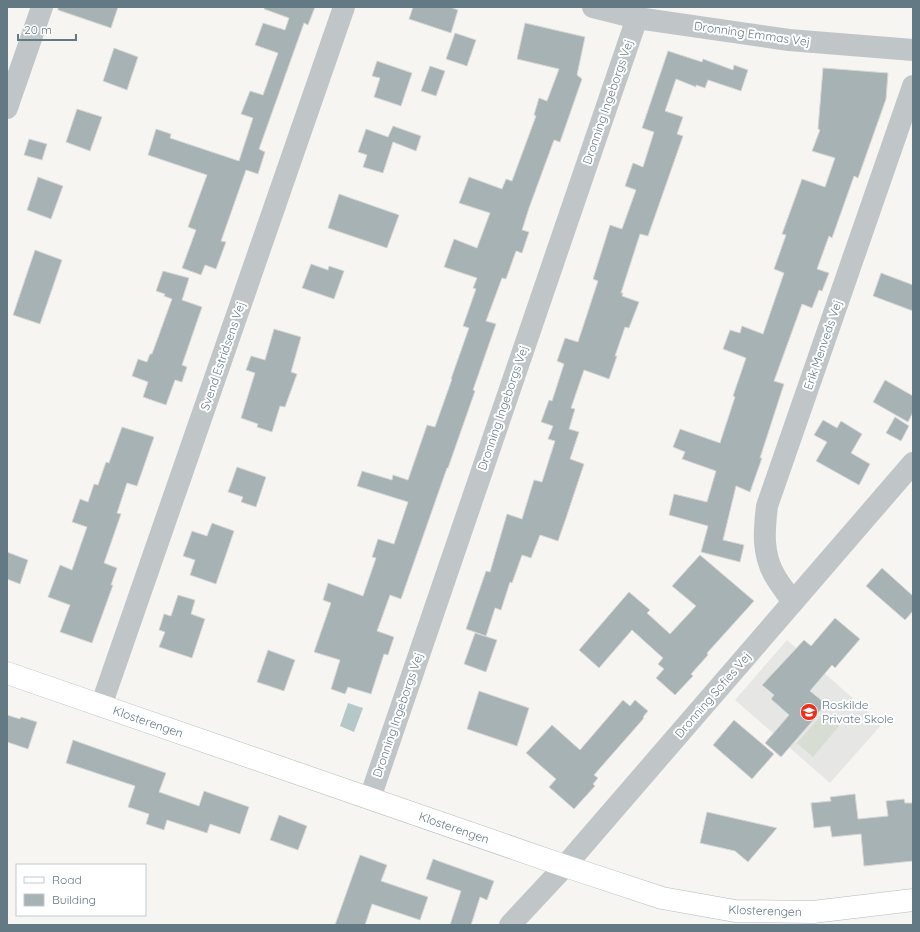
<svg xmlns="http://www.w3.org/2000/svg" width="920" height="932" font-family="Quicksand,sans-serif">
<rect width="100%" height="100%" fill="#f6f5f2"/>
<polygon fill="#e6e7e5" points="787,640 882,724 830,783 735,700"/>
<polygon fill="#d8ddd3" points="823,713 839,726 813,757 797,743"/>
<polygon fill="#b6c7c8" points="348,703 363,708 354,732 340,726"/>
<g fill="#a7b2b5" stroke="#d7d7d5">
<polygon points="58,7 118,7 111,28 58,10"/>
<polygon points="265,7 315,7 308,25 304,23 259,149 265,152 258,174 246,170 221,241 226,242 216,269 205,265 201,275 182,268 196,230 188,227 207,175 148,155 156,129 171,134 170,138 239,161 253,118 241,114 250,91 263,95 278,53 255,45 263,23 285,30 289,18 264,9"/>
<polygon points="413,7 450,7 458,10 451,33 409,19"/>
<polygon points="525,23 585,37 577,75 582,79 560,142 554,140 529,208 522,230 529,232 522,253 516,251 506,279 502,278 486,321 496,324 473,390 475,391 448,468 447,468 401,599 390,595 377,631 394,637 388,655 384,654 371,694 348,687 345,694 331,689 340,660 314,652 331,603 323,600 328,583 363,596 376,558 372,557 378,539 394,544 408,502 357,486 362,471 392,480 393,475 408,480 427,425 435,427 452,379 451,379 469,328 463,326 476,289 473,288 477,278 444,267 454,239 477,248 490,213 459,203 469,177 502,189 506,179 512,181 536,116 534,115 539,98 547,101 559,69 517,59"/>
<polygon points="455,33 476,40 467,66 446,59"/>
<polygon points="114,48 138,57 127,90 103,81"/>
<polygon points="668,51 702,62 703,59 733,70 734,65 748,70 741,91 708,80 705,88 696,85 696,87 676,79 665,111 683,117 677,134 683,136 648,236 640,234 621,293 623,293 622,296 639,302 629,328 625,327 615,356 617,356 609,379 584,370 571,408 575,409 569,429 579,432 570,459 584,464 566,518 558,541 540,535 531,558 522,555 512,583 510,582 501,610 495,608 486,636 466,629 486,571 490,572 507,514 522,519 534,480 542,482 555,441 548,439 553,426 541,422 549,400 552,401 564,364 557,361 565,338 578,342 598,281 593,279 610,225 622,229 636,190 625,186 633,163 643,167 654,132 642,128"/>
<polygon points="377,61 412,73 401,106 374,97 380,78 372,76"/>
<polygon points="430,66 445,71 436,96 421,91"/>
<polygon points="823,68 888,73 886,99 858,178 854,176 832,238 829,236 817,269 829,273 822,291 819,290 812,308 802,304 774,381 784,384 760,458 762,458 750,492 736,486 723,540 744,545 740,562 701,552 708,526 669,515 674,494 707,502 716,471 682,459 685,452 673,447 680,429 720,443 735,397 733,396 746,358 723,349 730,330 740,333 742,326 763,334 784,273 774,269 786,235 782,234 802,179 825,187 835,158 812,151 820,130 818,129"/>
<polygon points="77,109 102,117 90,151 66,142"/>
<polygon points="393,126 421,136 416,151 393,142 383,173 363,167 367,155 358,152 366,129 388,137"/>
<polygon points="29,139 47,144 42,160 24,155"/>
<polygon points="38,177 63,186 51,219 27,210"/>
<polygon points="339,194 399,215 387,248 328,228"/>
<polygon points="35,250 62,260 40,324 13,315"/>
<polygon points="311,264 328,270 329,266 344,271 334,299 302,288"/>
<polygon points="163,271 189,278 182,300 202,307 182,365 187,367 182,382 175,380 166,405 143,397 148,382 132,376 138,359 147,362 150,354 152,354 172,299 164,296 165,294 156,291"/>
<polygon points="881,273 913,285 913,311 873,296"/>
<polygon points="274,329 301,337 291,372 297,374 285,407 280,406 272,432 257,427 258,424 241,418 255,373 246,370 251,356 265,360"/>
<polygon points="885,380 913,396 913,412 908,422 873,402"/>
<polygon points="895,417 909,426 901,441 886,433"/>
<polygon points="823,420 837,428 841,421 862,434 851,453 870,464 859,485 816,461 827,442 814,435"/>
<polygon points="122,427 154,437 137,486 127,483 117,513 121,514 104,563 117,568 111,585 113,585 92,643 60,632 70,605 48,597 60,565 72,570 87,527 72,522 80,499 88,502 94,484 98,485 106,462 109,463"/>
<polygon points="237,467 266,477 256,507 241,502 243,497 228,492"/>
<polygon points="212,523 234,531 216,584 190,575 195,560 183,556 192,531 207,536"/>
<polygon points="7,552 28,560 20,584 7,579"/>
<polygon points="700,555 754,601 707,653 708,655 691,674 693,676 675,695 656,678 664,669 658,664 663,658 632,630 599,668 579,650 629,592 650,610 647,613 670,634 696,606 672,586"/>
<polygon points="882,568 913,596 913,611 905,620 866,586"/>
<polygon points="178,595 195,600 191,614 205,619 192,658 159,647 165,632 159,630 164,614 171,616"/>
<polygon points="835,618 860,639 835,668 832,665 810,691 826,704 815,716 816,717 781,757 765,743 789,715 771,699 774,695 762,685 804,640 811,646"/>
<polygon points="475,633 497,640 486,672 464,664"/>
<polygon points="268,650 295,660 284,691 257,682"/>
<polygon points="479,691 529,708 517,746 467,729"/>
<polygon points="623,700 630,706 635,700 648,711 643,717 644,718 594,775 598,778 593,784 595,786 574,809 549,787 556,779 526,753 552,725 580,750"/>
<polygon points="7,715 20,719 21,717 37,722 28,749 7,742"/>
<polygon points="734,720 774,754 752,779 713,745"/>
<polygon points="73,740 166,773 159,792 199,806 204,791 249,807 240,834 210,824 207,833 167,820 164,830 146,824 149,814 128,807 135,786 66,763"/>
<polygon points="855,794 858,819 888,816 886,801 904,799 905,803 913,803 913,861 864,866 861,834 832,837 830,826 814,828 811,803 831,801 830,797"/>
<polygon points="707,812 777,828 748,862 735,851 700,843"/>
<polygon points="279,815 307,826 298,850 270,840"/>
<polygon points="360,855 387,865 381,881 428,897 420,920 372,904 365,925 335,925"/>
<polygon points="433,859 494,881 487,900 480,897 471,925 450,925 461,891 426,879"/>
</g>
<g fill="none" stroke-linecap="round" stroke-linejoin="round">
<defs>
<polyline id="secondary" points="7,673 565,866 662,898 735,911 813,912 913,900"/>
</defs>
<use href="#secondary" stroke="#b3babd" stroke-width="23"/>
<g stroke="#c0c6c8" stroke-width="22">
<polyline points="593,7 637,18 789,40 913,50"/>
<polyline points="7,108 42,7"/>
<path d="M793 602C787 593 780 585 775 576 762 554 764 531 767 506L913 86"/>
<polyline points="101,706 344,7"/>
<polyline points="370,798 637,18"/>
<polyline points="510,925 565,866 913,463"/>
</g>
<use href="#secondary" stroke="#fff" stroke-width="22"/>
</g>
<defs>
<symbol id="school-disc" viewBox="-11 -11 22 22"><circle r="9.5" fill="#eb311d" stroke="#fff"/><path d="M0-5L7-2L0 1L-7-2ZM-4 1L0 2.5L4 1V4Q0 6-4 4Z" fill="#fff"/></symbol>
</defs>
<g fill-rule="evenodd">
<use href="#school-disc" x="799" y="702" width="20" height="20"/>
</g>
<g text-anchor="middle" stroke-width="4" stroke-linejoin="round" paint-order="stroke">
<g font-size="12" fill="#637a84" stroke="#fff">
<text transform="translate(752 34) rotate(8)" y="4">Dronning Emmas Vej</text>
<text transform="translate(608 102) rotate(-71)" y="4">Dronning Ingeborgs Vej</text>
<text transform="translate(823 345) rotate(-71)" y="4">Erik Menveds Vej</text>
<text transform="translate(223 356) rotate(-71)" y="4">Svend Estridsens Vej</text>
<text transform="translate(503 408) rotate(-71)" y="4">Dronning Ingeborgs Vej</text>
<text transform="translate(713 695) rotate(-49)" y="4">Dronning Sofies Vej</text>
<text transform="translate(398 715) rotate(-71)" y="4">Dronning Ingeborgs Vej</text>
<text transform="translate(148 722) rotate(19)" y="4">Klosterengen</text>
<text transform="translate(454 828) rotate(19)" y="4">Klosterengen</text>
<text transform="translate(765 911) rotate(2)" y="4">Klosterengen</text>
</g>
<g font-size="12" fill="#637a84" stroke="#fff" text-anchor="start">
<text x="822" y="709">Roskilde<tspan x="822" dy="14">Private Skole</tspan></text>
</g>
</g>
<rect width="920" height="932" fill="none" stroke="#637a84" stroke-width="16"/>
<rect x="16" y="864" width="130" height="52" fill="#ffffff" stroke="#c1cace"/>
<rect x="24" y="877" width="20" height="6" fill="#ffffff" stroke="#c1cace"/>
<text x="52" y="884" font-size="12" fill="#637a84">Road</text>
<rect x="24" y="894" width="20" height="12" fill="#a7b2b5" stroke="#c1cace"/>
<text x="52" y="904" font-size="12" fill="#637a84">Building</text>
<path d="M18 34v6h58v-6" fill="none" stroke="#637a84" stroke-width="2"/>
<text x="24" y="34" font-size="12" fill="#637a84" stroke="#ffffff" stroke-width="3" paint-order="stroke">20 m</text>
</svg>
